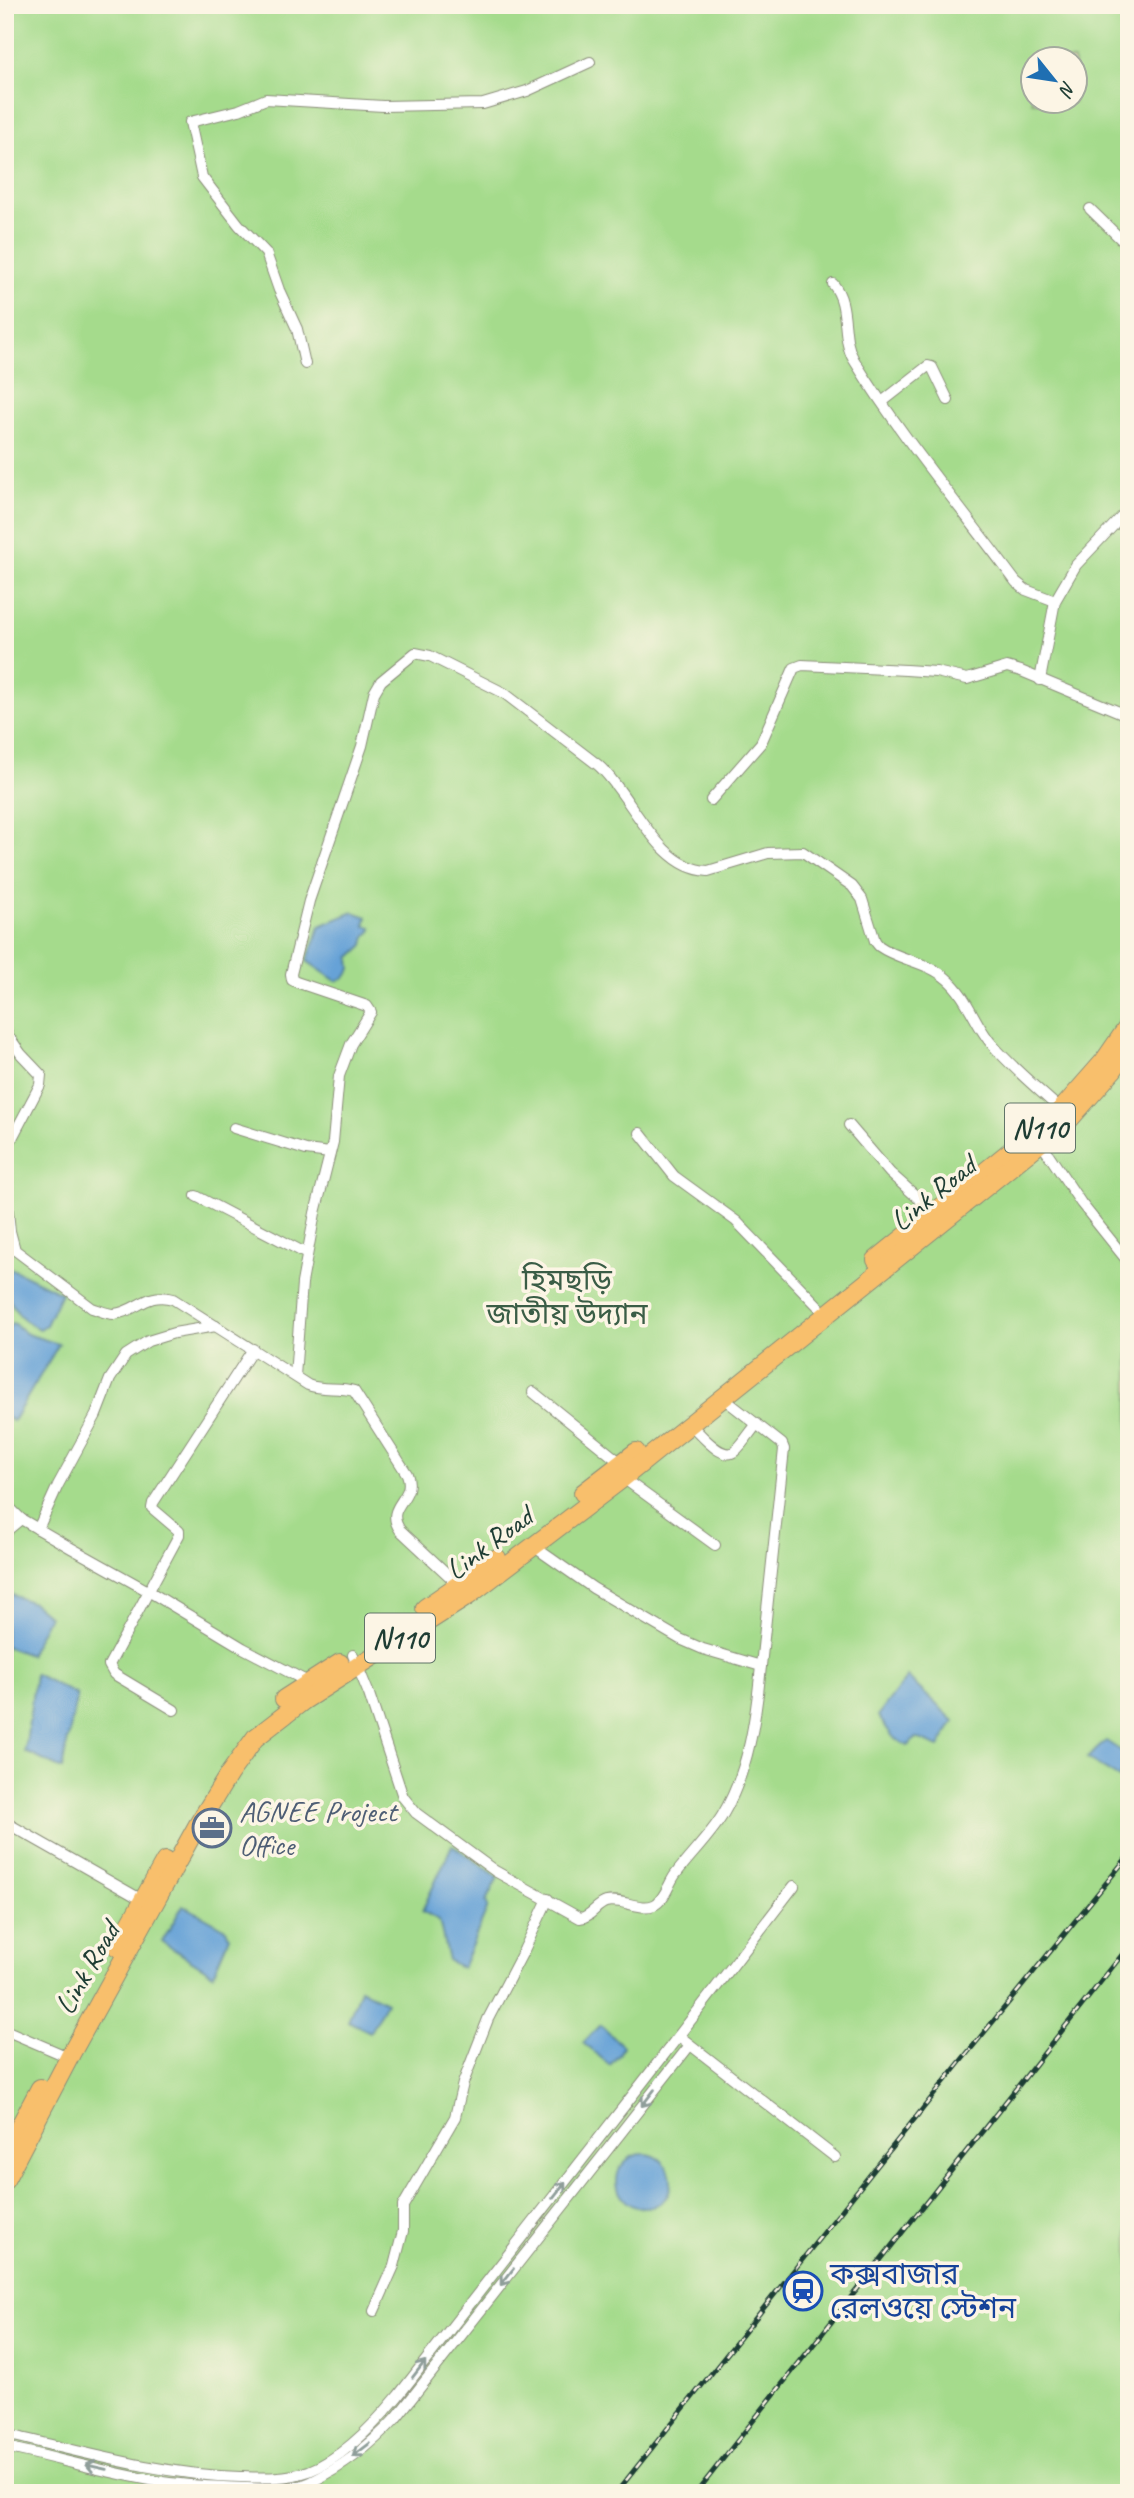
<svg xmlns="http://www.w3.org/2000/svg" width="1134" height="2498" font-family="Caveat,'Noto Sans Bengali',sans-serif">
<rect width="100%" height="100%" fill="#fcf5e5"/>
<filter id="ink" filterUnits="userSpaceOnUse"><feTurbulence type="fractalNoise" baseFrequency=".0143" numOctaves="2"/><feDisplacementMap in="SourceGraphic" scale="14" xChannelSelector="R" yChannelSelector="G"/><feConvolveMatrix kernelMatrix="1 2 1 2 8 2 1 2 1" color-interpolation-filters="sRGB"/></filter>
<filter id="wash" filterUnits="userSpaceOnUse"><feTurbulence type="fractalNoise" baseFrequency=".00686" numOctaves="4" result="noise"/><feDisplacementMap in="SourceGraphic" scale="28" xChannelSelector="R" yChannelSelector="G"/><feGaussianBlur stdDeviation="1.57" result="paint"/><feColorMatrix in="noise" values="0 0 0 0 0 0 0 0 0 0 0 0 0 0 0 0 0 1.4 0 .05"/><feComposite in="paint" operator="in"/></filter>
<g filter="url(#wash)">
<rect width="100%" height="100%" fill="#f4ddbe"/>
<path fill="#a5db8c" stroke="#628c60" stroke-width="2" fill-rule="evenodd" d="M5 5H1129V2493H5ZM1032 60H1074V102H1032Z"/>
<g fill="#66a2d7" stroke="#427086" stroke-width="2">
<polygon points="353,912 367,917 365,926 371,927 372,930 366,936 364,945 350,958 351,969 345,978 336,981 307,961 320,926"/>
<path d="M12 1269 61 1293 46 1325 40 1329C18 1321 5 1299 5 1276Z"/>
<polygon points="13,1323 27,1334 59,1344 13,1421 5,1416 5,1330"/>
<polygon points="10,1594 33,1603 49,1616 29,1655 5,1646 5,1605"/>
<polygon points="35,1674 77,1695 62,1769 25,1752"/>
<polygon points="907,1677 954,1721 939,1747 917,1738 907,1746 894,1738 878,1716"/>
<polygon points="1106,1741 1129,1756 1119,1778 1087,1758"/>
<polygon points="452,1845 498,1877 486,1901 488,1907 462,1968 448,1960 439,1920 422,1911"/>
<polygon points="183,1905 226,1929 229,1937 213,1974 162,1942"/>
<polygon points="360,1989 386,2002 370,2032 348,2021"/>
<polygon points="600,2025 623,2046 619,2055 610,2065 583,2043"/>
<circle cx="644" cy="2181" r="27"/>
</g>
</g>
<g filter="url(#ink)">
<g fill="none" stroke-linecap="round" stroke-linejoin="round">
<defs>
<g id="street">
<polyline points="1090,209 1129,247"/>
<path d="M833 284C851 306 840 337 854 360 902 438 962 509 1016 582L1026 590 1055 601"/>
<polyline points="305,364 297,329 279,290 266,253 239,225 202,177 190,122 239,110 266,99 383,106 483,104 527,91 590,62"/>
<polyline points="882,402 928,366 932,367 948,400"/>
<polyline points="1040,680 1055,601 1076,565 1129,509"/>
<polyline points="711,800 761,743 794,668 802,665 906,670 936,672 967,679 1007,667 1021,671 1129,716"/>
<polyline points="5,1031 21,1054 41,1075 40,1085 10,1142 5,1163"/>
<polyline points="849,1125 890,1173 936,1214"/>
<polyline points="234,1128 306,1150 330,1153"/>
<polyline points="640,1133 674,1176 736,1221 819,1307"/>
<polyline points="1041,1143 1081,1203 1129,1263"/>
<path d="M5 1180 10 1231 15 1250 92 1308C99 1310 106 1314 114 1314 137 1312 146 1291 173 1299L308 1385C322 1391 339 1386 354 1391L407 1474C417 1500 383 1505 400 1530L460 1586"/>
<polyline points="196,1196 307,1254"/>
<path d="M295 1376 302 1283 315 1213 333 1142 339 1076 351 1044 371 1012 367 1006 296 982 292 980 291 974 309 901 362 746 374 693 381 681 415 653 430 656 504 693 598 765C632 795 657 869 708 871L768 853 803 852 852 886 862 899 875 941 879 946C900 961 927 961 947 979 967 996 974 1022 990 1042 1011 1067 1037 1088 1061 1110"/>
<polyline points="533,1392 622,1464"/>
<path d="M690 1424C700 1433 722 1462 735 1451 743 1444 750 1432 757 1424"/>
<polyline points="623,1478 715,1545"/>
<polyline points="5,1503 21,1519 71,1548 150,1592 243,1648 308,1682"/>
<polyline points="38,1529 58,1485 96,1415 110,1379 126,1355 148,1341 174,1333 216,1326"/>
<polyline points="5,1535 9,1529 21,1519"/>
<polyline points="533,1546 593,1588 680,1639 703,1649 761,1666 784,1449 782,1444 723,1398"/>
<path d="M353 1655 369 1694 403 1797 416 1813 495 1871 580 1918C591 1917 596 1905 606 1902 622 1898 639 1911 654 1905 664 1901 669 1883 675 1875 690 1855 709 1837 722 1816 749 1771 756 1717 761 1666"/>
<polyline points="174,1710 114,1674 109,1665 179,1535 179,1531 152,1508 153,1503 253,1349"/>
<polyline points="5,1822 144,1901"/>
<polyline points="5,2030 59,2053"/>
<polyline points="679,2036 835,2157"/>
<polyline points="374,2311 394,2266 403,2231 403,2206 455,2117 463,2083 488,2019 524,1950 548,1899"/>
<path d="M5 2434C83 2452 161 2475 240 2477 264 2478 286 2479 309 2471 343 2458 375 2424 398 2396L660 2060 794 1886"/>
<path d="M5 2447C56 2458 111 2474 162 2482 190 2486 219 2487 247 2488 268 2489 291 2491 311 2482 343 2467 372 2444 396 2418L690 2045"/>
</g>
<g id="highway">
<polyline points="876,1260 1061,1110 1104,1061 1129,1025"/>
<polyline points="583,1493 636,1452"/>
<polyline points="425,1608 497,1558"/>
<polyline points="284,1699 340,1663"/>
<polyline points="117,1947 165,1861"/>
<polyline points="5,2154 40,2088"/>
<polyline points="5,2180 71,2054 197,1826 229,1774 255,1738 303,1701 468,1596 623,1478 1069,1120 1113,1070 1129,1047"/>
</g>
</defs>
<use href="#street" stroke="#8a8d79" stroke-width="12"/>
<use href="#highway" stroke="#8a8d79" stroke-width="20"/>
<use href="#street" stroke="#fff" stroke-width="10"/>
<use href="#highway" stroke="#f8bf6c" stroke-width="18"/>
<defs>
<g id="rail">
<polyline points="616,2493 960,2062 1129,1855"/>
<polyline points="696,2493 1129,1946"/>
</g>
</defs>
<use href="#rail" stroke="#1f3d34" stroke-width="5"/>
<use href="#rail" stroke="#fcf5e5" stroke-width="2.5" stroke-dasharray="8" stroke-linecap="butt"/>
</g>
<defs><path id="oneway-shaft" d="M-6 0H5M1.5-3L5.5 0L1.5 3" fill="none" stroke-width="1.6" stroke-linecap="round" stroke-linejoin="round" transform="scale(1.75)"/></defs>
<g stroke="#8f9e9a">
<use href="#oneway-shaft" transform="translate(648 2098) rotate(128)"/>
<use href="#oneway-shaft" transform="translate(559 2190) rotate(-52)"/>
<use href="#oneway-shaft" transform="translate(507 2277) rotate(128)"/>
<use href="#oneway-shaft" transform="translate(419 2369) rotate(-52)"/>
<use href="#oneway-shaft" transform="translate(361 2450) rotate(143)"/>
<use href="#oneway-shaft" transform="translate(96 2467) rotate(-167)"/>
</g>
</g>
<defs>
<symbol id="office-ring" viewBox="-11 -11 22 22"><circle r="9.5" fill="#fcf5e5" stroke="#5c6f8a" stroke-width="1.5"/><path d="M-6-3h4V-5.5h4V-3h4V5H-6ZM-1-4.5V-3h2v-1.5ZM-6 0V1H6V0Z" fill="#5c6f8a"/></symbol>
<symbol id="station-ring" viewBox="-11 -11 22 22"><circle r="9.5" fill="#fcf5e5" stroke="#1a4fb4" stroke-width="1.5"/><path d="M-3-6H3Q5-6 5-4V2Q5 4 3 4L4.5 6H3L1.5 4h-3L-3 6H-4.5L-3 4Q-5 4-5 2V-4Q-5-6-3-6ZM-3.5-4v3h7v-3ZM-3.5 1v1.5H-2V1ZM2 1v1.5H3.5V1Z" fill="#1a4fb4"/></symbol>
</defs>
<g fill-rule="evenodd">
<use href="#office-ring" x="190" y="1806" width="44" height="44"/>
<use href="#station-ring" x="781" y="2269" width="44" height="44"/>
</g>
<g text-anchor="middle" stroke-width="7" stroke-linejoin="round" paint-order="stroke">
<g fill="#fcf5e5" stroke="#617469" stroke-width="2">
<rect x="1005" y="1103.5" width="70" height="49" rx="5"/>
<rect x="365" y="1613.5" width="70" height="49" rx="5"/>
</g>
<g font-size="28" font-weight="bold" fill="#1f3d34">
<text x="1040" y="1138">N110</text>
<text x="400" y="1648">N110</text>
</g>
<g font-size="30" fill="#1f3d34" stroke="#fcf5e5">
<text transform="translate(933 1193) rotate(-39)" y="10">Link Road</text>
<text transform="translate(489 1543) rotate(-37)" y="10">Link Road</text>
<text transform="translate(87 1968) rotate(-60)" y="10">Link Road</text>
</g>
<g font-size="30" fill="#3a5d46" stroke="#fcf5e5">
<text x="567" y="1290">হিমছড়ি<tspan x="567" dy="34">জাতীয় উদ্যান</tspan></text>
</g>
<g font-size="30" fill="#4e5e75" stroke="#fcf5e5" text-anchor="start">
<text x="239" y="1821">AGNEE Project<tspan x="239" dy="34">Office</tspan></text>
</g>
<g font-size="30" fill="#164399" stroke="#fcf5e5" text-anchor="start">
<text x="830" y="2284">কক্সবাজার<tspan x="830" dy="34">রেলওয়ে স্টেশন</tspan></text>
</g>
</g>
<rect width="1134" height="2498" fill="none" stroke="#fcf5e5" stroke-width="28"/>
<g transform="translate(1054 80) rotate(120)"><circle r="33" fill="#fcf5e5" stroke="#a4ab9e" stroke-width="2"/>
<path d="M0-5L12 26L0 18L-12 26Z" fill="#1f6fb2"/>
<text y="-10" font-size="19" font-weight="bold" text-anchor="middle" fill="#1f3d34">N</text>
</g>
</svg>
